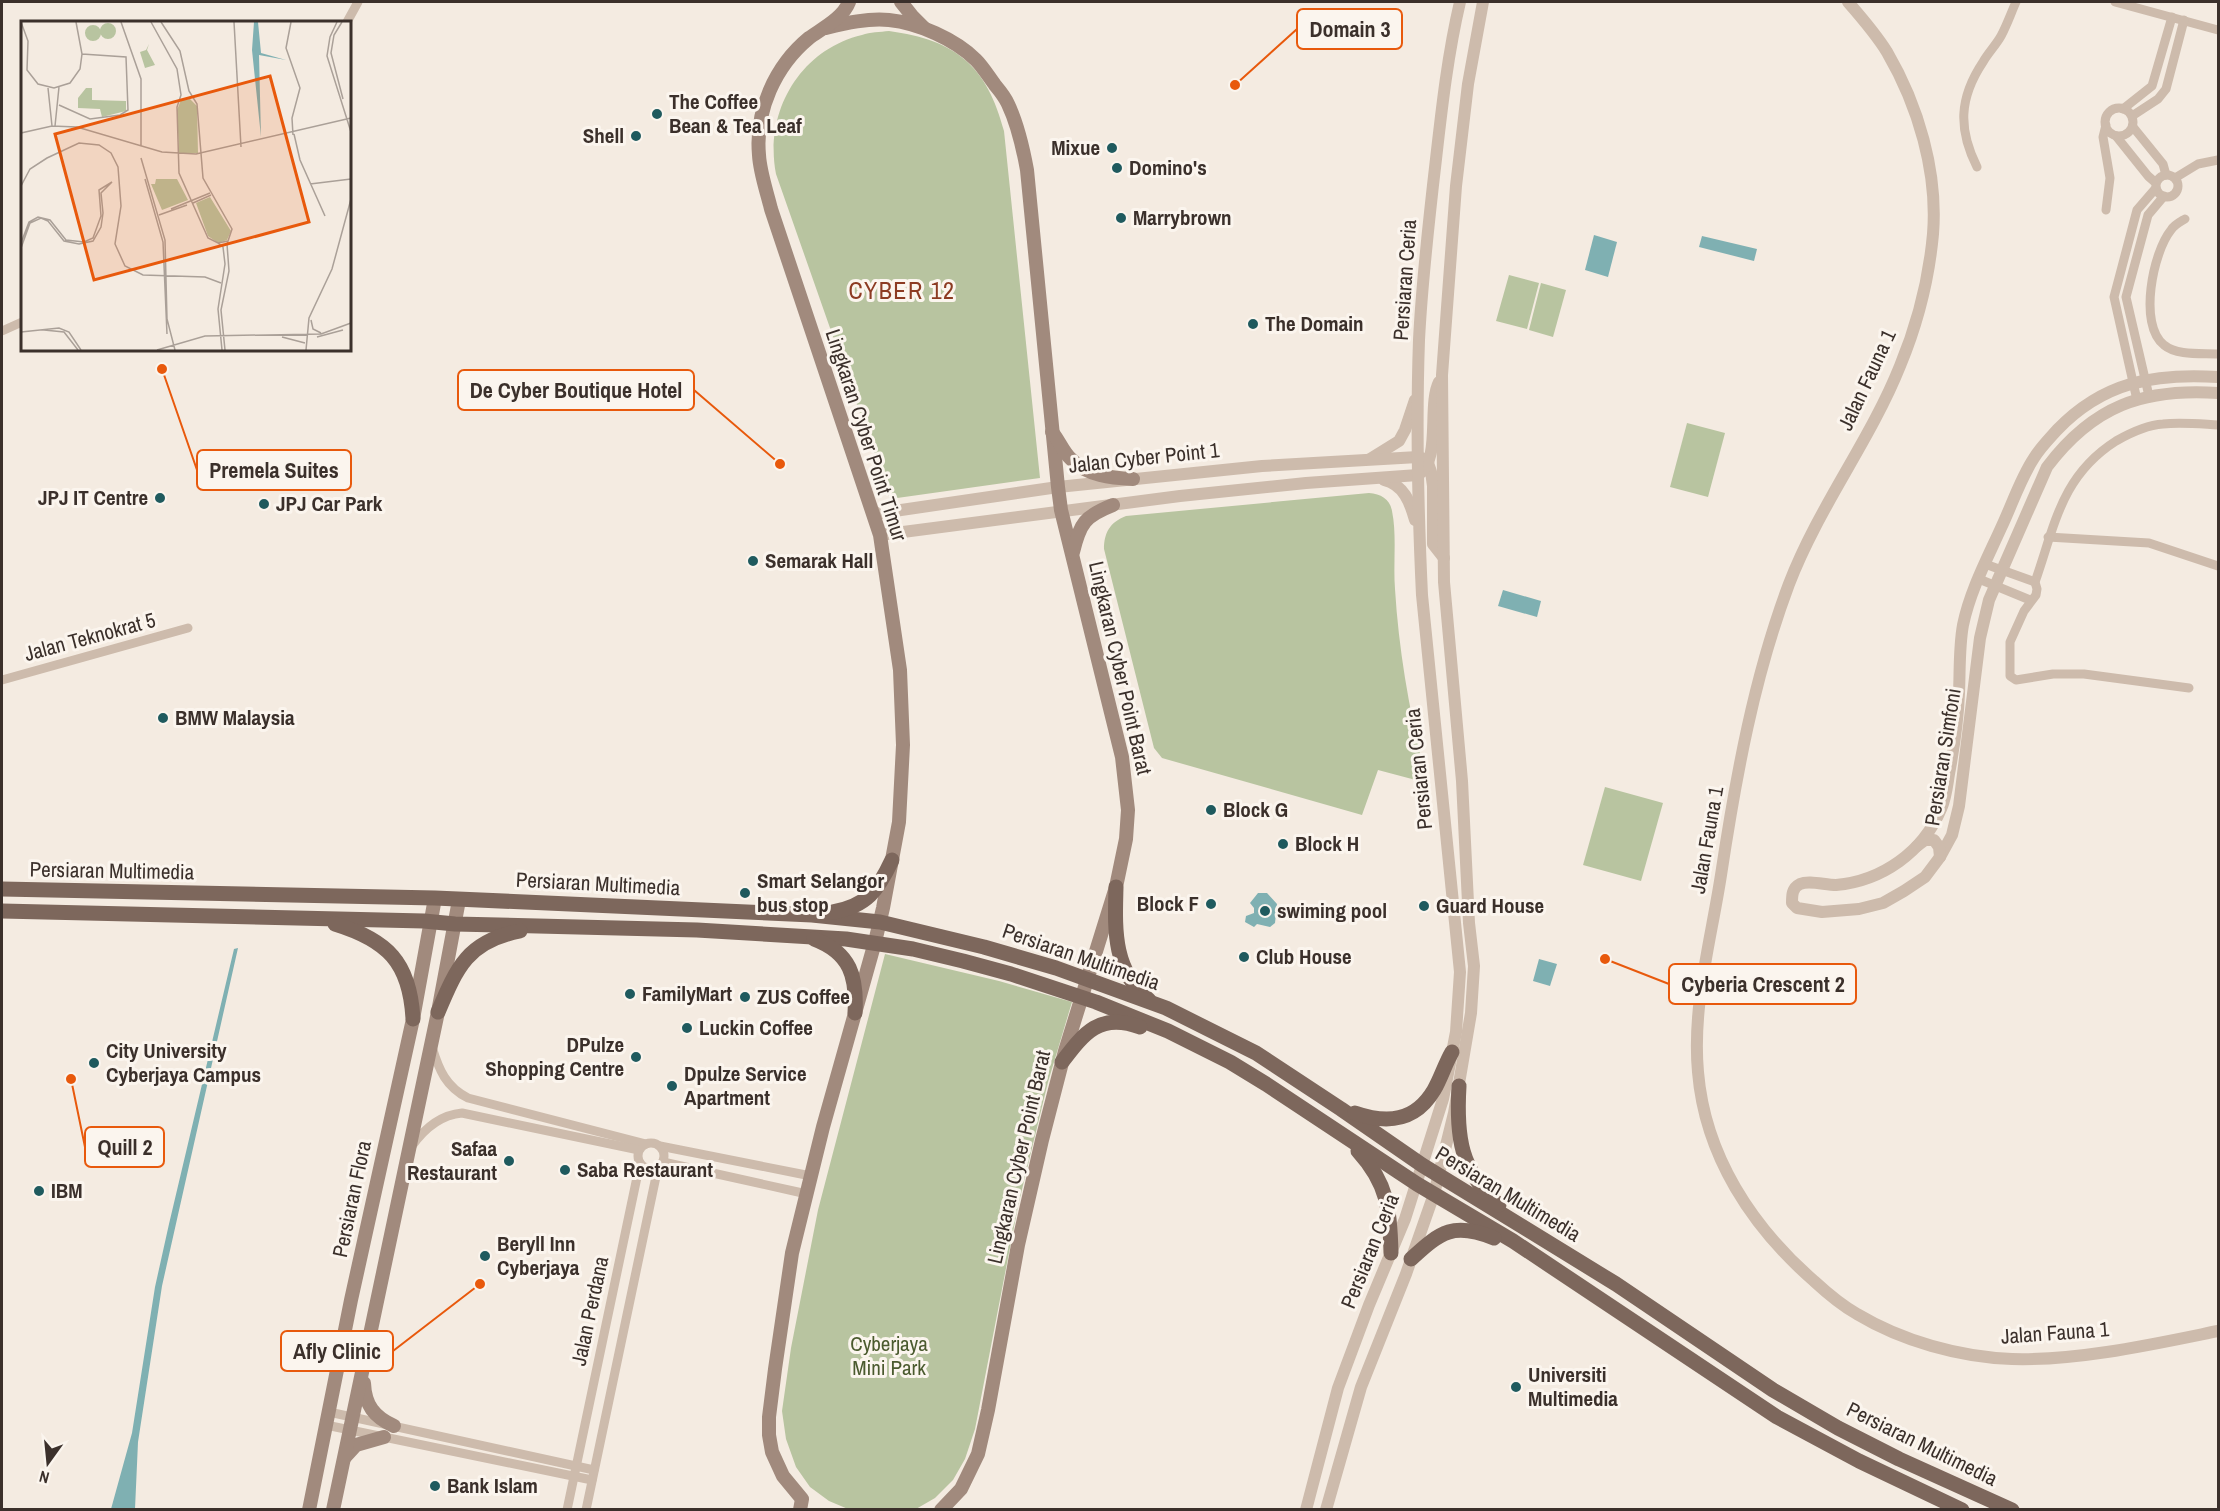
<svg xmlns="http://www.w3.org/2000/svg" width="2220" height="1511" font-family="'Archivo Narrow',sans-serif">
<rect width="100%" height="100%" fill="#f4ebe1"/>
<g fill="#b8c4a0">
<path d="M889 31C956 40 987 66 1004 131L1040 478 890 499 776 174C764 113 799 50 862 35 870 32 880 32 889 31Z"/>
<polygon points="1509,275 1539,283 1527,329 1496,321"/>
<polygon points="1541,283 1566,290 1553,337 1529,330"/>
<polygon points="1687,423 1725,433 1708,497 1670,487"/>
<path d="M1369 493C1381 494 1390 499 1392 511 1397 535 1393 564 1395 589 1399 655 1411 719 1427 783L1378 770 1362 815 1162 758 1154 748 1104 549C1104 533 1110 522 1126 516Z"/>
<polygon points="1605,787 1663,803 1641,881 1583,865"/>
<polygon points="885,954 999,981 1072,1002 1048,1082 1018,1206 975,1429 965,1459 953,1480 935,1498 916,1509 848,1509 829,1501 810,1487 796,1467 786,1439 782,1411 791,1348 818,1210"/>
</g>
<g fill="#7fb0b2">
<polygon points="1594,235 1617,242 1608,277 1585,270"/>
<polygon points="1702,236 1757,249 1754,261 1699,247"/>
<polygon points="1503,590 1541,601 1537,617 1498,606"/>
<polygon points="1258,893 1267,893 1277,904 1275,923 1270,927 1257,924 1254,927 1245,922 1246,916 1254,913 1254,908 1250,903"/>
<polygon points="238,948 162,1286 138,1442 135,1509 111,1509 132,1433 155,1287 169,1224 234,949"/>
<polygon points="1539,959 1557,964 1550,986 1533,981"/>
</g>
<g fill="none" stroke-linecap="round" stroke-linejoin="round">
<g stroke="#cdbbac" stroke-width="9">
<polyline points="2115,2 2218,30"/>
<polyline points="347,22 358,2"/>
<circle cx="2119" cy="122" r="14"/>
<polyline points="2123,109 2152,86 2172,17"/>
<polyline points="2132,116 2158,99 2166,89 2184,20"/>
<polyline points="2106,125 2103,137 2110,178 2106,210"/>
<polyline points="2133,127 2163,164 2166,175"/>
<polyline points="2116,136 2148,176 2156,183"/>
<path d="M1977 167C1958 129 1959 98 1983 62 1988 53 1996 45 2001 36 2007 25 2011 13 2016 2"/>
<circle cx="2167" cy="186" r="11"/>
<polyline points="2175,178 2198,164 2218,160"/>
<path d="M2185 219C2180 222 2174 225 2171 230 2153 252 2138 325 2164 345 2177 356 2202 353 2218 354"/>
<polyline points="2,331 22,322"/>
<polyline points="2149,396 2126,297 2148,215 2164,196"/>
<polyline points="2137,400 2114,297 2137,210 2156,188"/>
<polyline points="2048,537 2149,543 2218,566"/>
<polyline points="1985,564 2035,582"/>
<polyline points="1979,579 2030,600"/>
<polyline points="2,680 188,628"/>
<path d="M2189 688 2084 674H2053L2016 680 2010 676V642L2024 611 2036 595 2037 589 2035 582C2055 525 2061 476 2116 441 2130 433 2146 425 2163 424 2181 422 2200 424 2218 425"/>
<path d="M432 1047C439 1070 446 1087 468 1098L646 1144"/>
<circle cx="651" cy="1156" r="13"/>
<path d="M412 1146C424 1129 440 1115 462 1113L639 1150"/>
<polyline points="660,1146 811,1176"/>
<polyline points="663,1162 807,1194"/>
<polyline points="329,1412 594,1470"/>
<polyline points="326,1425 592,1480"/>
<polyline points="567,1510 640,1163"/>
<polyline points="586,1510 658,1167"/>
</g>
<g stroke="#cdbbac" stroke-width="12">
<path d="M1848 2C1862 18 1876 34 1887 52 1918 105 1938 172 1933 234 1929 278 1917 325 1900 366 1870 441 1819 506 1789 584 1754 677 1736 776 1721 875 1711 940 1692 1006 1698 1072 1705 1156 1752 1227 1814 1281 1827 1293 1841 1305 1857 1314 1902 1341 1959 1357 2012 1359 2078 1361 2154 1344 2218 1331"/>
<path d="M2218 377C2154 373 2103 382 2057 430 2049 439 2040 448 2034 458 2020 479 2012 505 2001 528 1987 559 1970 591 1963 625 1959 647 1960 670 1959 693 1958 720 1954 747 1949 774 1947 786 1946 798 1941 809 1923 852 1882 881 1836 885 1825 885 1809 880 1800 884 1792 888 1792 895 1792 903L1797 908 1822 912 1859 909 1883 903 1904 891 1925 877 1940 857 1952 835 1959 806 1980 638 1989 600 2047 467C2093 406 2143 388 2218 393"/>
<polyline points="1370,459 1399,441 1405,430 1415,400"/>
<path d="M1384 480C1404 485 1410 502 1415 520"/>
<polyline points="874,514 1058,487 1262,466 1418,457 1427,460 1431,472 1433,486 1433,544 1444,558"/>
<path d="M880 535 1180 496 1306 483 1418 475C1442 460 1427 406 1439 382"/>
<polyline points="1917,846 1925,840 1934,840 1939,847 1940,857"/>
<path d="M1306 1510 1338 1388 1369 1305 1405 1219 1443 1099 1456 1032 1460 972 1422 595C1418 511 1416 425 1419 340 1422 280 1429 219 1436 159 1442 106 1448 53 1460 2"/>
<polyline points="1326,1510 1361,1387 1406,1274 1434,1194 1454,1113 1471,1013 1474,966 1469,923 1462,781 1444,582 1442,375 1456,186 1468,84 1483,2"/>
</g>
<g stroke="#a18a7d" stroke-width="14">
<polyline points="901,2 913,17 924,28"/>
<path d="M826 28C846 23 868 18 889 20 918 23 955 39 976 60 983 67 989 77 995 85 1000 91 1005 97 1008 104 1018 125 1023 148 1027 170L1058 487 1061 510 1122 757 1128 810 1126 839 1116 887 1065 1051 1042 1140 1018 1245 988 1410 978 1454 961 1489 941 1510"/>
<path d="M1052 432C1059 440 1063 452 1071 459 1087 476 1112 478 1133 479"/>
<path d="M1073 552C1080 523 1085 516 1113 505"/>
<path d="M364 1383C365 1405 374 1417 394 1426"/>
<polyline points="345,1457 356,1445 384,1437"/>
<polyline points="309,1510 351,1300 413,1019 435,898"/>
<polyline points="333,1510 438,1012 459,900"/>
<path d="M800 1510 802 1499 783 1476 772 1452 769 1435V1417L775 1369 792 1253 823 1127 875 942 883 908 899 822 903 745 900 670 880 535 771 209C767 192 760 173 759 155 755 111 775 66 809 38 823 28 843 18 849 2"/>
</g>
<g stroke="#7d675c" stroke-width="15">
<path d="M1116 887C1115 928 1112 970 1149 1000"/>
<polyline points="2,889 435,898 812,915 880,922 984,947 1056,968 1166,1008 1256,1053 1341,1109 1422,1165 1616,1284 1773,1390 1838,1428 1899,1459 2012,1510"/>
<polyline points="2,911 424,921 455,924 697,930 846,939 913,949 963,961 1011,974 1096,1002 1168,1031 1230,1062 1266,1084 1417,1184 1513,1241 1777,1417 1859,1461 1962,1510"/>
<path d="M833 912C867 906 878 890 892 860"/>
<path d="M335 924C387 940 410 962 413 1019"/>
<path d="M814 939C851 953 857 977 855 1013"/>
<path d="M438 1012C457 967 468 941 520 931"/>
<path d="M1062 1062C1084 1033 1100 1012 1140 1027"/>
<path d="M1459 1086C1456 1136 1460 1171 1499 1205"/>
<path d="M1355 1113C1387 1124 1415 1122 1434 1090 1441 1078 1445 1064 1452 1052"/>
<path d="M1358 1151C1388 1184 1390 1209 1391 1253"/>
<path d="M1411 1259C1441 1231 1454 1222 1494 1238"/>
</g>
</g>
<g fill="#1f5a5e" stroke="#fbf5ee" stroke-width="2">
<circle cx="657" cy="114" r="6"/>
<circle cx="636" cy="136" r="6"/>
<circle cx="1112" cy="148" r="6"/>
<circle cx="1117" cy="168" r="6"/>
<circle cx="1121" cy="218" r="6"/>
<circle cx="1253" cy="324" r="6"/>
<circle cx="160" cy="498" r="6"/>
<circle cx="264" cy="504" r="6"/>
<circle cx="753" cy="561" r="6"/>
<circle cx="163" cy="718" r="6"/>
<circle cx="1211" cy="810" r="6"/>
<circle cx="1283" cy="844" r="6"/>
<circle cx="745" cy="893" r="6"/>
<circle cx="1211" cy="904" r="6"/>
<circle cx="1424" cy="906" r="6"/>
<circle cx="1265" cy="911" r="6"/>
<circle cx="1244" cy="957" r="6"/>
<circle cx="630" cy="994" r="6"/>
<circle cx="745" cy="997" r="6"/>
<circle cx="687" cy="1028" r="6"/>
<circle cx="636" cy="1057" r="6"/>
<circle cx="94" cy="1063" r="6"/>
<circle cx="672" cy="1086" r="6"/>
<circle cx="509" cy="1161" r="6"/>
<circle cx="565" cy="1170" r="6"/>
<circle cx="39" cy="1191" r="6"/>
<circle cx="485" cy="1256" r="6"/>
<circle cx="1516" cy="1387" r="6"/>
<circle cx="435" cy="1486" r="6"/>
</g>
<g text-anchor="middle" stroke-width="6" stroke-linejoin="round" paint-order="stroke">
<g font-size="21" font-weight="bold" fill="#3b302b" stroke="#fbf5ee" text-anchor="start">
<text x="669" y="109">The Coffee<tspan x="669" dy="24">Bean &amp; Tea Leaf</tspan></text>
<text x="624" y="143" text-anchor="end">Shell</text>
<text x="1100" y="155" text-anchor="end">Mixue</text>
<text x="1129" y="175">Domino's</text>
<text x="1133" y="225">Marrybrown</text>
<text x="1265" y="331">The Domain</text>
<text x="148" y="505" text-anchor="end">JPJ IT Centre</text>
<text x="276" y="511">JPJ Car Park</text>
<text x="765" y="568">Semarak Hall</text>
<text x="175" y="725">BMW Malaysia</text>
<text x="1223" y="817">Block G</text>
<text x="1295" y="851">Block H</text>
<text x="757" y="888">Smart Selangor<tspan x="757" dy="24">bus stop</tspan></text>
<text x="1199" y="911" text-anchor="end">Block F</text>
<text x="1436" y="913">Guard House</text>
<text x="1277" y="918">swiming pool</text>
<text x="1256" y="964">Club House</text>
<text x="642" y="1001">FamilyMart</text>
<text x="757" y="1004">ZUS Coffee</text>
<text x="699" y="1035">Luckin Coffee</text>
<text x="624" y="1052" text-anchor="end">DPulze<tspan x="624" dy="24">Shopping Centre</tspan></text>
<text x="106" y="1058">City University<tspan x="106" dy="24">Cyberjaya Campus</tspan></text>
<text x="684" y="1081">Dpulze Service<tspan x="684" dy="24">Apartment</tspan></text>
<text x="497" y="1156" text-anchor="end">Safaa<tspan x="497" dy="24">Restaurant</tspan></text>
<text x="577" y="1177">Saba Restaurant</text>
<text x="51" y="1198">IBM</text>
<text x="497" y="1251">Beryll Inn<tspan x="497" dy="24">Cyberjaya</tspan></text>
<text x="1528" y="1382">Universiti<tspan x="1528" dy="24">Multimedia</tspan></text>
<text x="447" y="1493">Bank Islam</text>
</g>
<g font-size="21" fill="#3b302b" stroke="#fbf5ee">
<text transform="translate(1405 280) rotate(-86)" y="7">Persiaran Ceria</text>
<text transform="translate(1867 380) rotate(-65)" y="7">Jalan Fauna 1</text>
<text transform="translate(866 435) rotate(72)" y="7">Lingkaran Cyber Point Timur</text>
<text transform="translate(1144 458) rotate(-6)" y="7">Jalan Cyber Point 1</text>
<text transform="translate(90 637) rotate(-15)" y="7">Jalan Teknokrat 5</text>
<text transform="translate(1120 668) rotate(77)" y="7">Lingkaran Cyber Point Barat</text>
<text transform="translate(1943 757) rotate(-81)" y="7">Persiaran Simfoni</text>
<text transform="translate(1419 769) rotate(-96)" y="7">Persiaran Ceria</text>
<text transform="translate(1707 840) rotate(-80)" y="7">Jalan Fauna 1</text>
<text transform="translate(112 871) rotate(1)" y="7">Persiaran Multimedia</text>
<text transform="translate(598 884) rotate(3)" y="7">Persiaran Multimedia</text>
<text transform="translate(1081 957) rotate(19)" y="7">Persiaran Multimedia</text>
<text transform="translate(1019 1157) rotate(-77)" y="7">Lingkaran Cyber Point Barat</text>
<text transform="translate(1508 1194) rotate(31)" y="7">Persiaran Multimedia</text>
<text transform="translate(352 1199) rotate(-78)" y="7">Persiaran Flora</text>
<text transform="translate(1370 1251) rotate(-68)" y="7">Persiaran Ceria</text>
<text transform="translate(590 1311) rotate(-78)" y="7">Jalan Perdana</text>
<text transform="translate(2055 1333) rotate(-4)" y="7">Jalan Fauna 1</text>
<text transform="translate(1922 1444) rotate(26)" y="7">Persiaran Multimedia</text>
</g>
<g font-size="21" fill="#4a5a2e" stroke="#fbf5ee">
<text x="889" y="1351">Cyberjaya<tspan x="889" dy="24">Mini Park</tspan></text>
</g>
<g font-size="24" letter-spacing="1.5" fill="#8c3b22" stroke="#fbf5ee">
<text x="902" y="299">CYBER 12</text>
</g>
</g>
<g transform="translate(21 21)">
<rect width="330" height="330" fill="#f4ebe1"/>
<path d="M79 10a8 8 0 1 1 16 0a8 8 0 1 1-16 0ZM64 12a8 8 0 1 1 16 0a8 8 0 1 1-16 0ZM128 23 126 29 134 44 124 47 119 31 125 29ZM65 67H71V79L105 80V90L81 96 79 88 57 87V77ZM169 78 176 85 177 132H158L156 89 160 79ZM135 158H156L167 179 141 189 130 163H134ZM189 176 210 210 206 219 197 222 187 215 175 182Z" fill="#b8c4a0"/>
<path d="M233 1H237L240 32 265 39 238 34 240 116 231 29Z" fill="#7fb0b2"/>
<path fill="none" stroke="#aaa098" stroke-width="1.5" d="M0 1 7 20 6 49 17 63 33 67 49 62 59 48 61 33 55 1M100 1 120 58V125M130 1 156 48 160 74 156 86 158 152 187 217 197 222 207 220M140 1 159 30 168 70 176 83 182 157 211 208 206 223 208 250 200 289 204 329M213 1 220 126M270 1 265 27 279 67 271 97 272 114M316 1 309 16 306 35 330 111M321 1 313 14 310 32 322 78M27 67 31 105M38 84 69 98 99 94 107 89 105 36 61 33M34 105 38 66M0 112 31 105 56 106 141 131 175 133 330 97M273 113 279 139 304 195M120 137 144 219 146 298 154 329M124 158 142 221 146 313M289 163 330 158M0 165 9 148 26 137 58 122 78 124 90 132 97 146 100 185 94 223 104 245 122 254 184 256 200 262M172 182 190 174M150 188 189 172M138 194 166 184M0 222 8 201 17 196 29 199 45 219 63 221 72 217 80 195 78 169 91 161 80 172 82 192 80 206 72 220 58 223 43 220 27 200 20 197 9 202 0 227M197 222 202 226 204 243 197 288 201 329M290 299 292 308 300 312M23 309 43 311 57 329M0 311 38 307 48 311 60 329M261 316 284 322M296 316 322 309M136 329 184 315 300 313 330 302M285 329 288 297 311 248 330 178"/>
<path fill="#e8590c" fill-opacity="0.15" stroke="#e8590c" stroke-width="3" d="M249 55 288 201 73 259 34 113Z"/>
<rect width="330" height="330" fill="none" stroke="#3b302b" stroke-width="3"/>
</g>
<path fill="none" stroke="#e8590c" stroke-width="2" d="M1235 85L1297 29M780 464L694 390M162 369L197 470M1605 959L1669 984M71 1079L85 1147M480 1284L393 1351"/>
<g fill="#e8590c" stroke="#fbf5ee" stroke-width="2">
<circle cx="1235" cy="85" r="6"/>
<circle cx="780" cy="464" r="6"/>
<circle cx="162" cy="369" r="6"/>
<circle cx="1605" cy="959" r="6"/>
<circle cx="71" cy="1079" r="6"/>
<circle cx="480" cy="1284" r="6"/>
</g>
<g fill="#fbf5ee" stroke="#e8590c" stroke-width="2">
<rect x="1297" y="9" width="105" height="40" rx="6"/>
<rect x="458" y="370" width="236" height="40" rx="6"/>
<rect x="197" y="450" width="154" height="40" rx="6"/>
<rect x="1669" y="964" width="187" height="40" rx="6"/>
<rect x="85" y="1127" width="79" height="40" rx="6"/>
<rect x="281" y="1331" width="112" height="40" rx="6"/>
</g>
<g font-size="22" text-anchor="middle" font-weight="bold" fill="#3b302b">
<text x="1350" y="37">Domain 3</text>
<text x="576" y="398">De Cyber Boutique Hotel</text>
<text x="274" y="478">Premela Suites</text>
<text x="1763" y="992">Cyberia Crescent 2</text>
<text x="125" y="1155">Quill 2</text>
<text x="337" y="1359">Afly Clinic</text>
</g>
<rect width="2220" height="1511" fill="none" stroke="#3b302b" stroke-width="6"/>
<g transform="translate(48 1463) rotate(195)" stroke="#fbf5ee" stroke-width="4.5" paint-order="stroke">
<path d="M0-4.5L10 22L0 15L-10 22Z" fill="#3b302b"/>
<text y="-9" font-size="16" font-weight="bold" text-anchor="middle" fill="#3b302b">N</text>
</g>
</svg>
